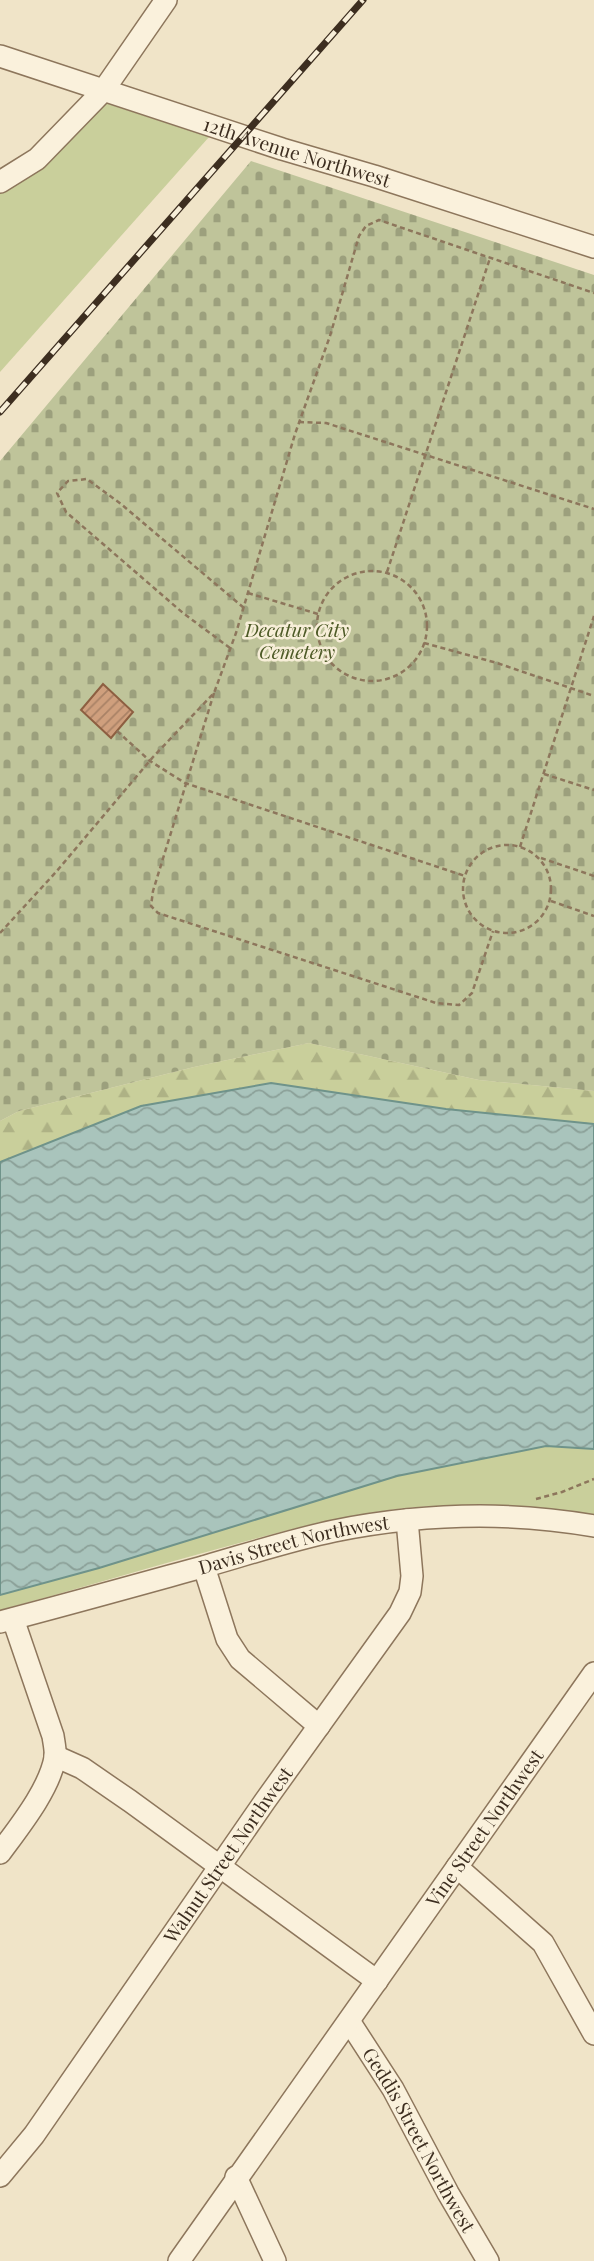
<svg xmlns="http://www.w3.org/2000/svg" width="594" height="2261" font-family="'Playfair Display',serif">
<defs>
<pattern id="forest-firs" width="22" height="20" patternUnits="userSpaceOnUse" patternTransform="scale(1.75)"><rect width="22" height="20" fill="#c9cf9b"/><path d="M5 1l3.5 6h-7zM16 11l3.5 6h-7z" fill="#aeb285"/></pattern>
<pattern id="cemetery-stones" width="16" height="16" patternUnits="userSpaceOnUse" patternTransform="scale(1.75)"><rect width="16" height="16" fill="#bfc49a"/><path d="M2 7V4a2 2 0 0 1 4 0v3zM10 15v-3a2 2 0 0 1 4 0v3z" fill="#9ca07d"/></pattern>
<pattern id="water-waves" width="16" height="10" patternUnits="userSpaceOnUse" patternTransform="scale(1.75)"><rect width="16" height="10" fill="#a9c4bc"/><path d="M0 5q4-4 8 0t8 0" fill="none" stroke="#8ba098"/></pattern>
<pattern id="building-hatch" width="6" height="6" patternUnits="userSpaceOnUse" patternTransform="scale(1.75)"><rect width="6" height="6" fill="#cf9f7d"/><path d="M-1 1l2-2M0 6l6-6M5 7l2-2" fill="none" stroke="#a98266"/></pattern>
</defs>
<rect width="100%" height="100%" fill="#f0e4c8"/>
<g fill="#c9cf9b">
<polygon points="99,101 209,137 0,372 0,185"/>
<path d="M546 1446 594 1449V1516C529 1510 462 1501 397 1509 337 1516 279 1532 221 1548 147 1568 74 1590 0 1610V1590L396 1476Z"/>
</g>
<polygon fill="url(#forest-firs)" points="309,1043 479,1080 594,1091 594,1124 446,1109 141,1106 0,1162 0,1121 19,1111 194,1067"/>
<polygon fill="url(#cemetery-stones)" points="251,161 594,275 594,1091 479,1080 309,1043 194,1067 19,1111 0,1121 0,461"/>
<polygon fill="url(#water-waves)" stroke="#6f938a" stroke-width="2" points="271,1083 446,1109 594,1124 594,1449 546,1446 397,1476 99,1568 0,1595 0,1162 141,1106"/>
<polygon fill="url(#building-hatch)" stroke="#8d5f41" stroke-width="2" points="103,684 133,712 111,738 81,710"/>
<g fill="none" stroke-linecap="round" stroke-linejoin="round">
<defs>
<g id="minor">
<path id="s1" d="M0 56 282 149 374 176 594 247"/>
<polyline points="0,182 37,159 103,91 166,0"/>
<polyline points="204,1567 227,1639 240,1659 319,1726"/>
<path id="s2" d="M0 1622C69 1604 137 1585 206 1566 248 1554 291 1540 334 1531 419 1514 509 1511 594 1526"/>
<polyline points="55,1756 82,1768 130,1801 377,1981"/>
<path d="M0 1853C19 1827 49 1790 55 1758 56 1751 54 1743 53 1736L13 1619"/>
<polyline points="457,1867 543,1943 594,2034"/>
<path id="s3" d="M349 2021 393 2089 448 2193 488 2261"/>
<path id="s4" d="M0 2176 34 2135 265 1801 400 1613 410 1592 412 1576 407 1520"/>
<polyline points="236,2177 275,2261"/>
<path id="s5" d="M179 2261 594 1673"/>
</g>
</defs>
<use href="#minor" stroke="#8d765c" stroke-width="24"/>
<g stroke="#8d765c" stroke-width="2.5" stroke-dasharray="5 3.5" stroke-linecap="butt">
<polyline points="299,422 326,423 594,509"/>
<circle cx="372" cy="626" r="55"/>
<polyline points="387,572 490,258"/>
<polyline points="248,593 318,614"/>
<polyline points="424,643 497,663 594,696"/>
<polyline points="230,648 183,613 66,512 57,493 68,481 87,479 121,504 244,608"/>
<polyline points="214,693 153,891 151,906 158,913 436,1003 459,1005 472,993 493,931"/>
<polyline points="117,731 150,761 185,783 465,876"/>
<polyline points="544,774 594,790"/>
<circle cx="507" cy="889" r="44"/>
<polyline points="520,847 594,616"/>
<polyline points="541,858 594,876"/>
<polyline points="551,901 594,916"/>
<polyline points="0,933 56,872 153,757 214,693 236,633 295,434 330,336 359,236 366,226 379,220 594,293"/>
<polyline points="536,1499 562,1492 594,1479"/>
</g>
<use href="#minor" stroke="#faf1dc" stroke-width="21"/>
<defs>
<polyline id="rail" points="0,412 363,0"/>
</defs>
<use href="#rail" stroke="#3d2e20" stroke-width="7"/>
<use href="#rail" stroke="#f7eed8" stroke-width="4.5" stroke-dasharray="13" stroke-linecap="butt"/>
</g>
<g text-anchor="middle" stroke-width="5" stroke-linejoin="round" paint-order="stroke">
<g font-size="19" fill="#3d2e20" stroke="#f7eed8">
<text dy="7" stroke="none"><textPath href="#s1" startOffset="312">12th Avenue Northwest</textPath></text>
<text dy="7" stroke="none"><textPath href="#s2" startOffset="304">Davis Street Northwest</textPath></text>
<text dy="7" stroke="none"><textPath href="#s5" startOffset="530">Vine Street Northwest</textPath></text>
<text dy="7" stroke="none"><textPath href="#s4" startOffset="394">Walnut Street Northwest</textPath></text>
<text dy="7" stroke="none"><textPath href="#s3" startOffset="138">Geddis Street Northwest</textPath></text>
</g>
<g font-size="19" font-style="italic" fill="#4d5a26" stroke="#f7eed8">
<text x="297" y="637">Decatur City<tspan x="297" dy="22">Cemetery</tspan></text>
</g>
</g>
</svg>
